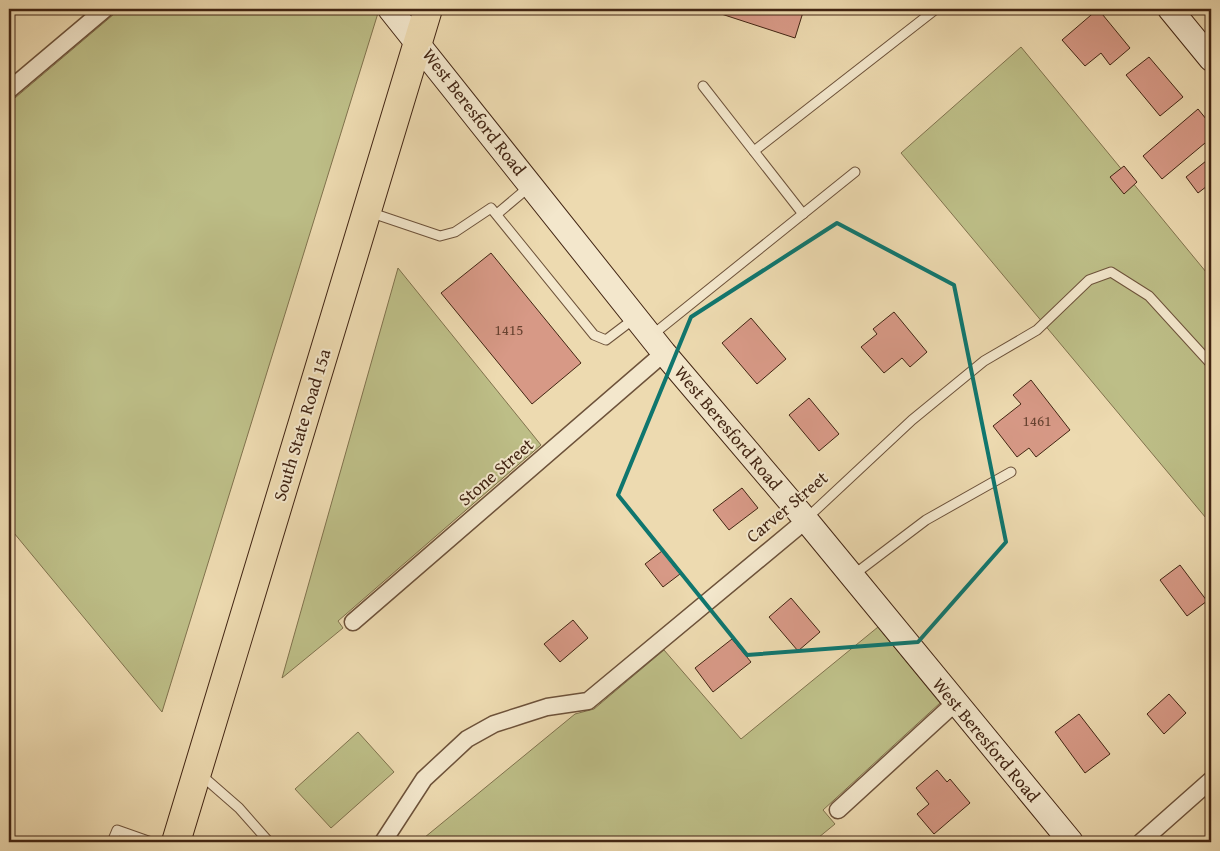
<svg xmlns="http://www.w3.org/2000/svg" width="1220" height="851" font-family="'Gentium Book Plus',serif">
<rect width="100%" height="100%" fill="#eddab0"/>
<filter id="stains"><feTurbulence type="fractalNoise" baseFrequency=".004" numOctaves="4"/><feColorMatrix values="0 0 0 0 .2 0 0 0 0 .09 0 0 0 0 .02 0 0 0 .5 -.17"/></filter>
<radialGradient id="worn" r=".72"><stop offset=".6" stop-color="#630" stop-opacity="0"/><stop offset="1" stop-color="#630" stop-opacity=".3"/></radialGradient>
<g fill="#bdbe87" stroke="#80724d">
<polygon points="120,9 375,9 378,13 162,712 9,527 9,103"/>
<polygon points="1021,47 1211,278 1211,524 901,153"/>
<polygon points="398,268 541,445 338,621 343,628 282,678"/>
<polygon points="878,627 940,703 823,810 835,824 813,842 419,842 575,714 594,709 664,650 741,739"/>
<polygon points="358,732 394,772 331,828 295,789"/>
</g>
<g fill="#d79986" stroke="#422513">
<polygon points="706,9 804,9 795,38"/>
<polygon points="1098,9 1130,48 1110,65 1101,53 1085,66 1062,40"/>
<polygon points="1149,57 1183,97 1160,116 1126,75"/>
<polygon points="1198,109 1211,125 1211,138 1162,179 1143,156"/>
<polygon points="1211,157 1211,183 1198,193 1186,177"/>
<polygon points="1124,166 1137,182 1124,194 1110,177"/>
<polygon points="491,253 581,363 532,404 441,293"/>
<polygon points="894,312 927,352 910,367 902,358 884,373 861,347 877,334 873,329"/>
<polygon points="751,318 786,359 757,384 722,343"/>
<polygon points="1031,380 1070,430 1036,457 1029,448 1017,457 993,426 1021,404 1013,395"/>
<polygon points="809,398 839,434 819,451 789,415"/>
<polygon points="742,488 758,508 729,530 713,510"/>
<polygon points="662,551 680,574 663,587 645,564"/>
<polygon points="1180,565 1207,601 1187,616 1160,580"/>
<polygon points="791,598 820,632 798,651 769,617"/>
<polygon points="573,620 588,638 560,662 544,644"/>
<polygon points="732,639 751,662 713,692 695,668"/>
<polygon points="1169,694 1186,713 1164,734 1147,714"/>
<polygon points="1079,714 1110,754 1085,773 1055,732"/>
<polygon points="937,770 947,782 950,779 970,803 934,834 917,814 929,804 916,788"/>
</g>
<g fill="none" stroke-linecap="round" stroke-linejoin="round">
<defs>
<g id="lane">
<polyline points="703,86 803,214"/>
<polyline points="754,151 936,9"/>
<polyline points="369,212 440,236 455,232 491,208 594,335 606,340 635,318"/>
<polyline points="497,214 529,187"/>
<polyline points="651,336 855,172"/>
<polyline points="806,519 912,420 984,361 1037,330 1089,280 1111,272 1149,296 1211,364"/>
<polyline points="852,576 926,520 1011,472"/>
<polyline points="200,774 239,808 269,842"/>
<polyline points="112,842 117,830 151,842"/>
</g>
<g id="street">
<polyline points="9,90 105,9"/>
<polyline points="353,622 664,353"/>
<polyline points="838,810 955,703"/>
<polyline points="383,842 424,779 467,739 494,724 522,715 547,707 588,701 806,520"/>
<polyline points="1141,842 1211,780"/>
</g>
<g id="secondary">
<polyline points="390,9 664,353 806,520 1071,842"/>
<polyline points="1170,9 1211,59"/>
</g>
<polyline id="highway" points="176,842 428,9"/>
</defs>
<use href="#lane" stroke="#6d523a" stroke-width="11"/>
<use href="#street" stroke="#6d523a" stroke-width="19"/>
<use href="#secondary" stroke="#422513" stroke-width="26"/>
<use href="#highway" stroke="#422513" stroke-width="30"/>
<use href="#lane" stroke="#f3e7cc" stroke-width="9"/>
<use href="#street" stroke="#f3e7cc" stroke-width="16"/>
<use href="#secondary" stroke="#f3e7cc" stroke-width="24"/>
<use href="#highway" stroke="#eddab0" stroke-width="28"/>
</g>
<path fill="none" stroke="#0f766e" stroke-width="4" stroke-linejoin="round" d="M837 223 954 285 1006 542 918 642 747 655 618 495 691 317Z"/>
<g text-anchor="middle" stroke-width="4" stroke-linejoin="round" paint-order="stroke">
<g font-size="15" fill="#674230">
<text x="509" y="335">1415</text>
<text x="1037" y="426">1461</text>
</g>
<g font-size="18" fill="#422513" stroke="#f3e7cc">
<text transform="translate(474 112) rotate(52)" y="6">West Beresford Road</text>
<text transform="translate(302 425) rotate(-73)" y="6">South State Road 15a</text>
<text transform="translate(728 428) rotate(50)" y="6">West Beresford Road</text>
<text transform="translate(496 472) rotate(-41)" y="6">Stone Street</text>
<text transform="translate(787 507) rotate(-40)" y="6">Carver Street</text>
<text transform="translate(986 740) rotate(50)" y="6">West Beresford Road</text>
</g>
</g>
<rect width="1220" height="851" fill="none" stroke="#eddab0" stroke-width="30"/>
<rect x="10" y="10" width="1200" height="831" fill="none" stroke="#422513" stroke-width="2.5"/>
<rect x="15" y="15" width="1190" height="821" fill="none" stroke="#422513"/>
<rect width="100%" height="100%" filter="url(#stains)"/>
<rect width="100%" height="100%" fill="url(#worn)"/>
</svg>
